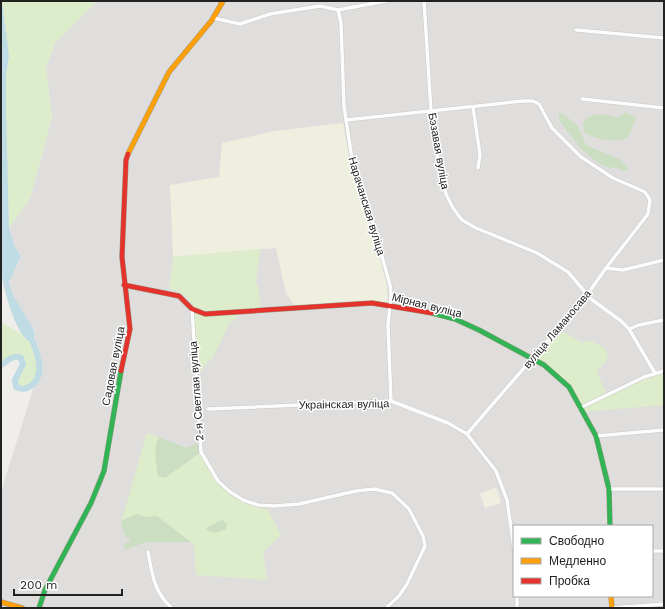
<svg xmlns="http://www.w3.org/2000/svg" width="665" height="609" font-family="'Work Sans',sans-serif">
<rect width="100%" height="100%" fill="#f0eeeb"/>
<path fill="#dfdedc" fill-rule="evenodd" d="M97 1H664V608H1V492L39 370 38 357 33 341 35 336V332L14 297 9 282 21 256 15 247 9 228 30 199 52 117 46 68 55 43ZM514 526H652V596H514Z"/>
<g fill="#efefdf">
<polygon points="343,123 351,166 378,249 387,286 388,302 355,301 295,306 286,293 276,248 173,257 170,185 219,177 222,143 274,131"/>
<polygon points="496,487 501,503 485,508 480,494"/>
</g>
<g fill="#ddeccb">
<polygon points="2,1 97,1 55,43 46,68 52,117 30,199 9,228 6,101 6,76 9,56"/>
<path d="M260 249 256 283 258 287 261 308C244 309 214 315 199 309 186 303 192 293 169 289L173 257Z"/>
<path d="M192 309 196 312H239L237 318 229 324 213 358C206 361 205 368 199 372L201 409 197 410Z"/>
<path d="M1 322 23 335 25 339 33 341C39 355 46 390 20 389L14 384 16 377 23 364 21 358 15 356 1 365Z"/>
<polygon points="560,330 583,343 589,340 605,348 608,358 597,372 607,396 644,377 664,371 664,405 583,412 569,387 532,358"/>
<path d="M147 433 159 437 156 444 181 467 201 452 218 481 243 500 268 510 281 535 263 552 267 580 196 575 194 545 157 516 145 517 137 514 121 521C131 492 138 462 147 433Z"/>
</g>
<g fill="#cbdec1">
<path d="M626 112 636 118 628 138C612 143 598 140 584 132L583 122C594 111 604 114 618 118Z"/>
<path d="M562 113 578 126 586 145 621 160 629 169 623 171C617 166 609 169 602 165 583 154 571 137 559 119V114Z"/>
<path d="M159 437 187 448 197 443 201 452 165 478 158 476C156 463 153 449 159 437Z"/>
<polygon points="137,514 145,517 157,516 191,542 146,542 125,550 124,544 131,542 124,534 121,521"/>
<polygon points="223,520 227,525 226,529 216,533 207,531 206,528 219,521"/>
</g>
<path fill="#bfdbe3" d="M1 1H2L9 56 6 76V101L9 228 15 247 21 256 9 282 14 297 33 328 35 336 30 341C17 338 4 290 2 277Z"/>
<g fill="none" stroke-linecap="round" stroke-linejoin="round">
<path stroke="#bfdbe3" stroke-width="6" d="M1 365C8 361 13 354 21 358L23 364 15 380 16 387C21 389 24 390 29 387 48 377 36 348 29 334"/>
<defs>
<g id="street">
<polyline points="424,1 431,111 437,154 446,194 453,208 462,220 476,228 537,253 568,272 591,299 621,321 629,329 655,373"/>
<polyline points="338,10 341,23 344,106 353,166 373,224 390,285 391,295 388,325 391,401"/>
<polyline points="213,18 240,24 270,14 320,6 338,10 386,1"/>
<polyline points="576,30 664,38"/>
<polyline points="582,99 664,108"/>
<polyline points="473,107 480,155 478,168"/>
<polyline points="346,120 523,101 533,101 539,104 552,128 581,157 613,178 645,192 650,200 648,214 606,268"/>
<polyline points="192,309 201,452 218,481 229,491 243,500 258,505 274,506 299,504 356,491 374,489 392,493 409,509 423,536 425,546 407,584 399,596 386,608"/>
<polyline points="629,329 639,325 664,320"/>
<polyline points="580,408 644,377 664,371"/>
<polyline points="208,409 391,401 448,423 467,434 496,471 507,500 514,548"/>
<polyline points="467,434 587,295 606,268 623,270 664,260"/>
<polyline points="596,436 664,430"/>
<polyline points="609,489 664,489"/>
<polyline points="652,551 664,551"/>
<path d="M148 552C152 573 154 593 172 608"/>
<polyline points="517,596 517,608"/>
<polyline points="612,608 664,604"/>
</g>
<g id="fast">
<polyline points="432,313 455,319 479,330 544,365 569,387 596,436 609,489 610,526"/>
<polyline points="39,608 45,590 91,503 104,471 121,371"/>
</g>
<g id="slow">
<polyline points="128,154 169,72 212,20 223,1"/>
<polyline points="611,596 612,608"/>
<polyline points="1,602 22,608"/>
</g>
<g id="jam">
<polyline points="124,285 179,296 192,309 205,314 372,303 432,313"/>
<polyline points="121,371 130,329 122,257 126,160 128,154"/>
</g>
</defs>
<use href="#street" stroke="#c9c8c7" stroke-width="4.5"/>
<use href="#fast" stroke="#999a82" stroke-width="5.5"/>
<use href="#slow" stroke="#999a82" stroke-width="5.5"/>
<use href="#jam" stroke="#999a82" stroke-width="5.5"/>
<use href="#street" stroke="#fdfcfc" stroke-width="3.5"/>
<use href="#fast" stroke="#30b455" stroke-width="4.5"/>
<use href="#slow" stroke="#ff9f0a" stroke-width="4.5"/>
<use href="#jam" stroke="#e5322d" stroke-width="4.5"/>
</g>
<g text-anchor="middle" stroke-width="3" stroke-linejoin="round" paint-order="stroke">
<g font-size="11" fill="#222" stroke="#fff">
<text transform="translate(439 151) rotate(80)" y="4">Бэзавая вуліца</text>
<text transform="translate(367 206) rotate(73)" y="4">Нарачанская вуліца</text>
<text transform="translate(427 305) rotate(14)" y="4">Мірная вуліца</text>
<text transform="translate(557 329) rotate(-50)" y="4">вуліца Ламаносава</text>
<text transform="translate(113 366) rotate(-79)" y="4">Садовая вуліца</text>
<text transform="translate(196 391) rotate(-94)" y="4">2-я Светлая вуліца</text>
<text transform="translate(344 404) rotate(-1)" y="4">Украінская вуліца</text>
</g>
</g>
<rect width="665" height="609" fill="none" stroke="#222222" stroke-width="4"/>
<rect x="513" y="525" width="140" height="72" fill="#ffffff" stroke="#a7a7a7"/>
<rect x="521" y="538" width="20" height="6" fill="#30b455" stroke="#a7a7a7"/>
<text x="549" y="545" font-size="12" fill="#222222">Свободно</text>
<rect x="521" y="558" width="20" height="6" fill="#ff9f0a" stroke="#a7a7a7"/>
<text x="549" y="565" font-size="12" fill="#222222">Медленно</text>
<rect x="521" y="578" width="20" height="6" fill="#e5322d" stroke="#a7a7a7"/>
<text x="549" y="585" font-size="12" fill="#222222">Пробка</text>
<path d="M14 589v6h108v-6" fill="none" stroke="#222222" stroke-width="2"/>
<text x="20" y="589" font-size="12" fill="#222222" stroke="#ffffff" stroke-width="3" paint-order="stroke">200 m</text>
</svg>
